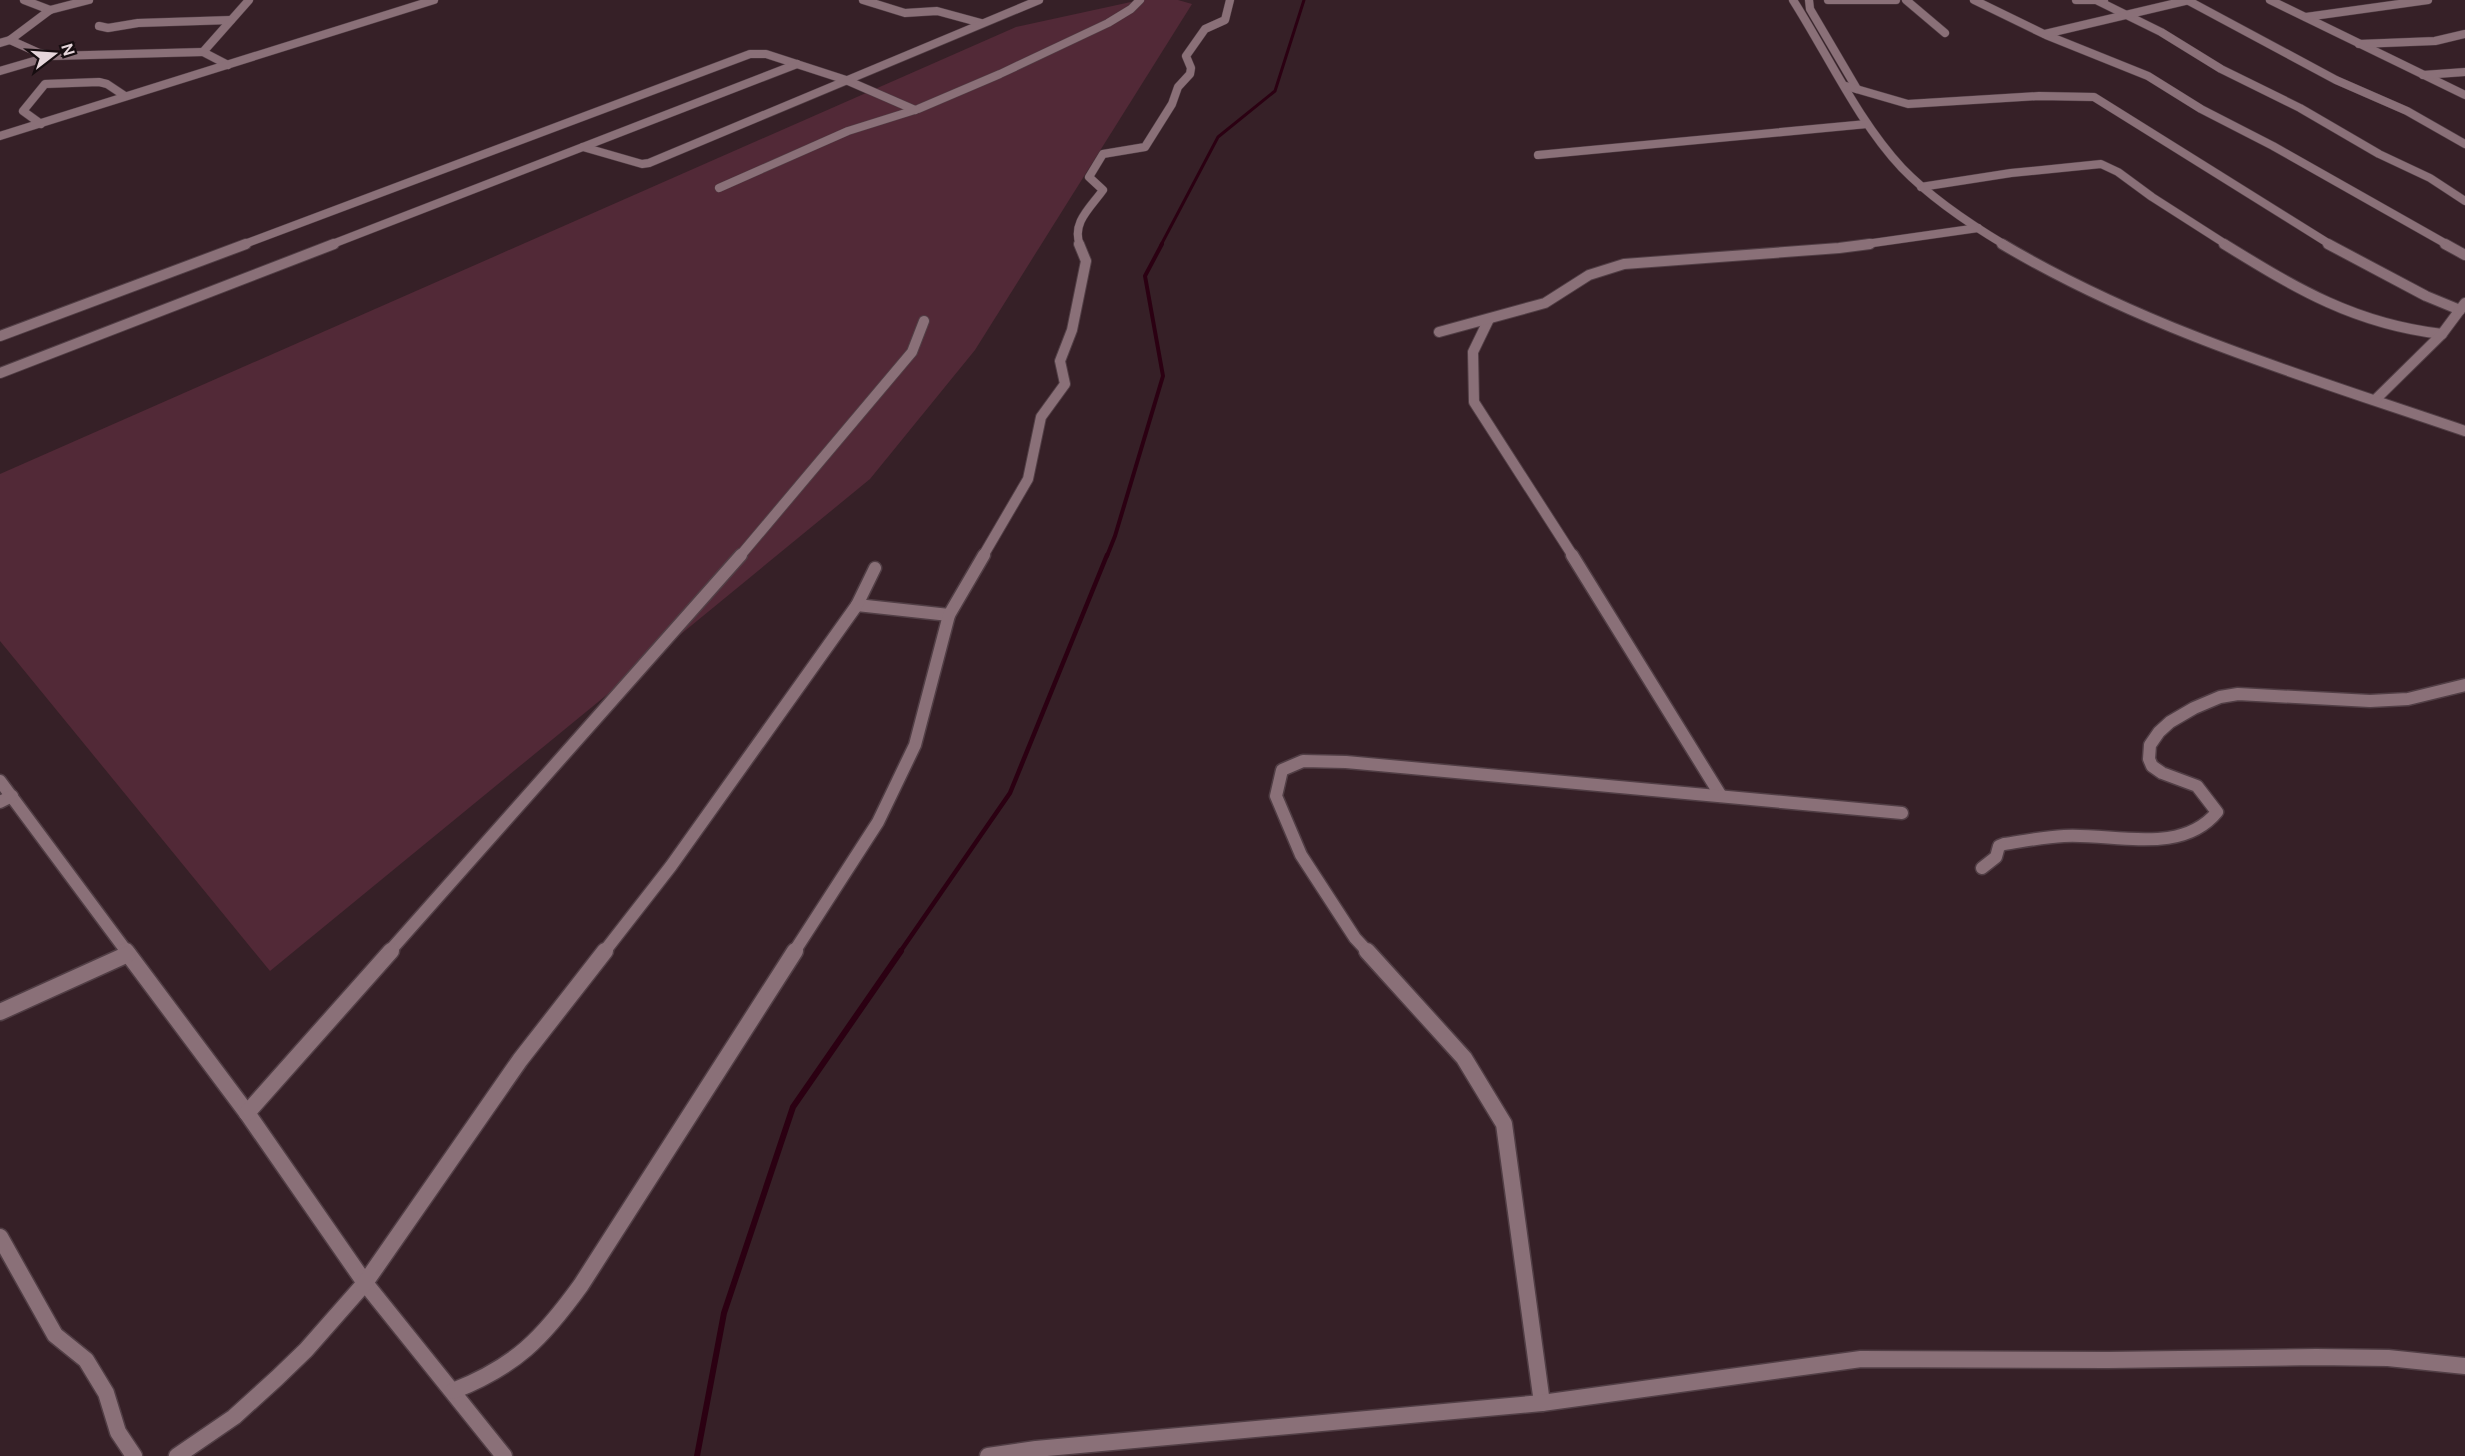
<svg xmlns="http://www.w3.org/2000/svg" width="2465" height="1456" font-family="'DM Sans',sans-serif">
<rect width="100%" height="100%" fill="#362027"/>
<polygon fill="#522937" points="1140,0 1178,0 1192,4 975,350 870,479 270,971 0,641 0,474 1016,27"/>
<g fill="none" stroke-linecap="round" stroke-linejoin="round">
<polyline stroke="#2b0012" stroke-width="3" points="1161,245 1218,137 1275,91 1304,0"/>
<polyline stroke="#2b0012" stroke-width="4" points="1107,556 1115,536 1163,376 1145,276 1162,244"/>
<polyline stroke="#2b0012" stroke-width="4.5" points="900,952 1010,793 1107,555"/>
<polyline stroke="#2b0012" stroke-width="6" points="697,1456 724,1313 793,1107 901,951"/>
<defs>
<g id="minor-far3">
<polyline points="24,0 50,10"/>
<polyline points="863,0 905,13 937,11 981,23"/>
<path d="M1793 0C1828 55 1858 121 1902 168 1932 199 1968 223 2005 245"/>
<polyline points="1809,0 1810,9 1857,89"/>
<polyline points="1828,0 1896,0"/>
<polyline points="1906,0 1945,33"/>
<polyline points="1974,0 2046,35 2148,76 2201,109 2273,146 2448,245"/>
<polyline points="2076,0 2104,0"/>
<polyline points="2187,0 2336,80 2407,111 2465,144"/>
<polyline points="2270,0 2465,95"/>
<polyline points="2098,1 2161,32 2221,69 2300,108 2379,154 2430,178 2465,201"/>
<polyline points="2306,17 2428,0"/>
<polyline points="99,26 108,28 138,23 231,20"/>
<polyline points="2045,34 2189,0"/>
<polyline points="10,40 39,53 52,56 203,52"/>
<polyline points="0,43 10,40 50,10 89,0"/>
<polyline points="2359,44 2435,41 2465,34"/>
<polyline points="228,65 203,52 249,0"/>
<polyline points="0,71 51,56"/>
<polyline points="2423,75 2465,72"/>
<polyline points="1846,86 1908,104 2039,96 2094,97 2331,245"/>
<polyline points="41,124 23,111 45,84 99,82 107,84 125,96"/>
<polyline points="0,136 434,0"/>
<polyline points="583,147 642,164 649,163 1039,0"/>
<polyline points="1538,155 1867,124"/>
<polyline points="1921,187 2011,173 2101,164 2118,172 2152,197 2227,245"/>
<polyline points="719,188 848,131 918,109 1000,74 1108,23 1131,9 1140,0"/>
<polyline points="242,245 750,54 766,54 846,80 915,110"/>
<polyline points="330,245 797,64"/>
<path d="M1080 245C1071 223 1091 207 1103 190L1089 177 1103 154 1145 147 1172 104 1178 87 1190 74 1191 68 1186 56 1205 29 1225 20 1230 0"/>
<polyline points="1859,245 1978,228"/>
</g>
<g id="minor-far2">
<path d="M2002 244C2147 330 2307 377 2465 431"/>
<path d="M2224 244C2297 289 2355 324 2442 334"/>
<polyline points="2328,244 2426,296 2460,310"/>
<polyline points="2445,244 2465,255"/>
<polyline points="1489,319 1473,352 1474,402 1573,556"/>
<polyline points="1439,332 1545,303 1589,275 1624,264 1839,248 1870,244"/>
<polyline points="0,336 246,244"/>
<polyline points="0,373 334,244"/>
<polyline points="2375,400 2442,334 2465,303"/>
<polyline points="740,556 912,352 924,321"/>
<polyline points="983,556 1028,479 1041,417 1065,384 1060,361 1072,330 1086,261 1079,244"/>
</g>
<g id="minor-far1">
<polyline points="1572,555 1721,796"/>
<polyline points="857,605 949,615"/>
<polyline points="0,781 127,952"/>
<polyline points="0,802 12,796"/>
<path d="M1982 868 1996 857 1999 846 2004 844C2024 841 2044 837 2064 836 2114 833 2181 856 2217 812L2197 786 2162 773 2152 766 2149 759 2150 745 2159 732 2170 722 2194 708 2220 697 2238 694 2370 701 2408 699 2465 685"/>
<polyline points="389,952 741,555"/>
<polyline points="604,952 671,866 857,605 875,568"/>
<polyline points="794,952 878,822 915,745 949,615 984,555"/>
<polyline points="1368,952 1355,938 1301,855 1276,796 1282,770 1303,761 1346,762 1902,813"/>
</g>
<g id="minor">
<polyline points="126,951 247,1113 365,1283 504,1456"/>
<polyline points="1367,951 1464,1058 1504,1124 1542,1403"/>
<polyline points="0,1012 128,954"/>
<polyline points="247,1113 391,951"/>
<polyline points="0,1237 55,1335 86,1360 106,1393 118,1432 134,1456"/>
<path d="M453 1391C516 1366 542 1339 581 1285L795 951"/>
<polyline points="177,1456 234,1417 277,1378 306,1350 365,1283 520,1060 605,951"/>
<polyline points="988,1456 1036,1449 1542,1403 1861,1359 2108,1360 2316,1357 2388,1358 2465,1366"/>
</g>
</defs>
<use href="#minor-far3" stroke="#513e45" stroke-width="9"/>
<use href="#minor-far2" stroke="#513e45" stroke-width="12"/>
<use href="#minor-far1" stroke="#513e45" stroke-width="15"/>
<use href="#minor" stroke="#513e45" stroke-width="19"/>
<use href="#minor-far3" stroke="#8a7078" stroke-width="8"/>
<use href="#minor-far2" stroke="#8a7078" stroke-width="10"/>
<use href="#minor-far1" stroke="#8a7078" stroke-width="12"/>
<use href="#minor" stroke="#8a7078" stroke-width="16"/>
</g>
<g transform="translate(54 54) rotate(73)" stroke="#170d10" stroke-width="4.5" paint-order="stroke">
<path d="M0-4.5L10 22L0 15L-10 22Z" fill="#e6d6db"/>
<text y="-9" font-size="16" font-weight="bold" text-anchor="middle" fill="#e6d6db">N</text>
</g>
</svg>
